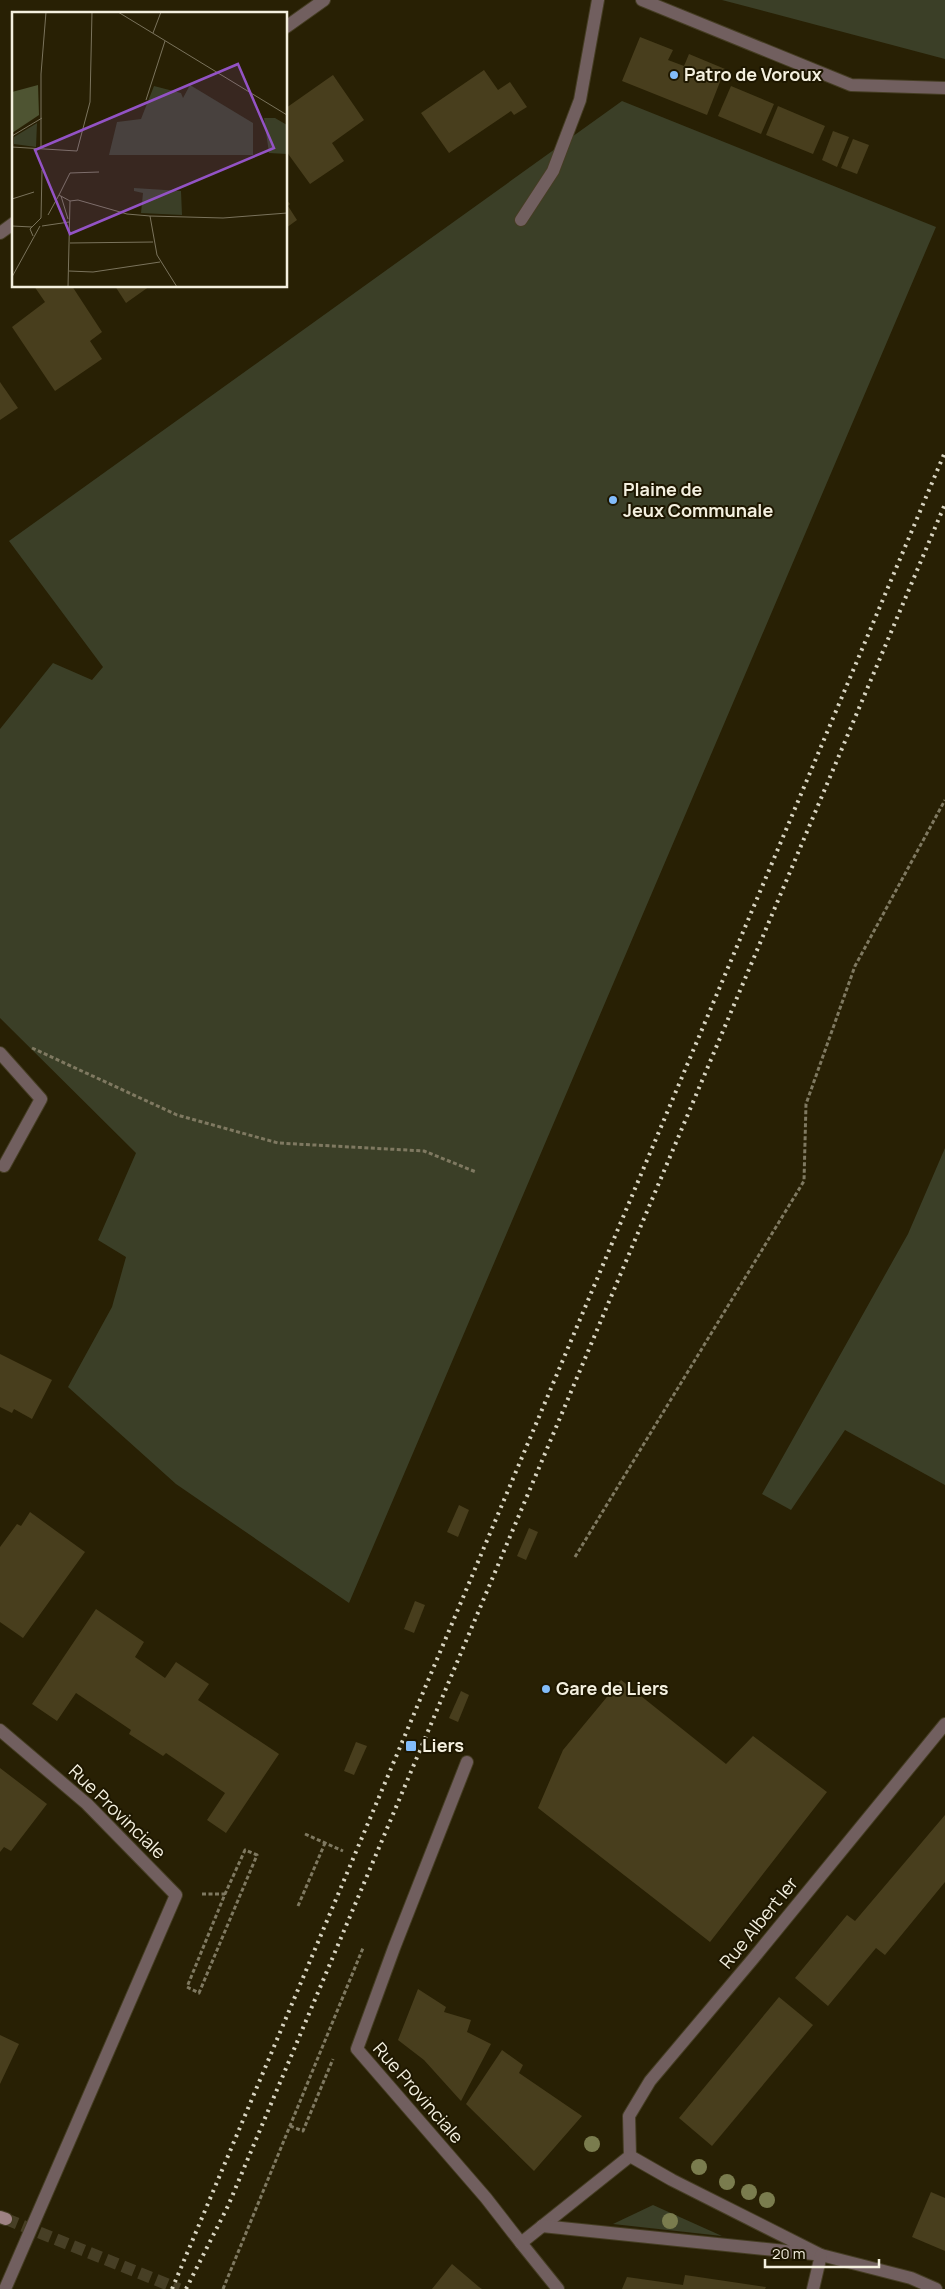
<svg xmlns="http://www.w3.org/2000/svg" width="945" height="2289" font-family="Manrope,sans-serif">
<rect width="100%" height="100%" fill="#282004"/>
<g fill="#3b3f27">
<polygon points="722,0 945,0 945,59"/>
<polygon points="622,101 936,227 349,1603 176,1484 68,1387 112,1307 126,1257 98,1240 136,1153 0,1018 0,729 53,663 92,680 103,667 9,541"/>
<polygon points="945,1148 945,1485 845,1430 791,1510 762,1494 908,1234"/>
<polygon points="653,2205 722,2236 613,2224"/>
</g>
<g fill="#483e1d">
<polygon points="640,37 673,50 668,60 684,66 689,54 725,69 707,115 622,81"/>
<polygon points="484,70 498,90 510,82 527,107 514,115 511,111 449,153 421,113"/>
<polygon points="333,75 364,120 332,143 344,161 310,184 286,151 286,108"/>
<polygon points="731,86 774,104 761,134 718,116"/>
<polygon points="778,106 825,126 813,154 766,135"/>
<polygon points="833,131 849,137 837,167 822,160"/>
<polygon points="853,139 869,145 857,174 841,168"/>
<polygon points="286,199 290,204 288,206 297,220 286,228"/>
<polygon points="34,286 72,286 102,332 90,341 102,359 55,391 12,327 45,302"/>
<polygon points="115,286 150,286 126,303"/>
<polygon points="0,382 18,408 0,420"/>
<polygon points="0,1354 52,1380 32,1419 14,1409 12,1413 0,1407"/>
<polygon points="459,1505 469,1510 458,1537 447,1532"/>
<polygon points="30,1512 85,1552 23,1638 0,1622 0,1547 17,1524 21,1526"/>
<polygon points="529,1528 538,1532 526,1560 517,1556"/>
<polygon points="415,1601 425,1605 414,1633 404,1629"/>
<polygon points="96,1609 144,1642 135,1657 165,1678 176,1662 209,1684 198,1700 279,1754 226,1833 207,1820 225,1793 166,1753 163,1756 129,1734 131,1730 76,1693 57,1721 32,1704"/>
<polygon points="621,1680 726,1764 753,1736 827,1792 710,1942 538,1808 563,1750"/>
<polygon points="461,1691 469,1695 458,1722 449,1718"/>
<polygon points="356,1742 367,1746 354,1775 344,1771"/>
<polygon points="0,1768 47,1804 11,1851 4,1847 0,1852"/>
<polygon points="945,1815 945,1882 885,1955 876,1948 828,2006 795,1978 847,1915 855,1921"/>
<polygon points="418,1989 446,2007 444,2012 471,2020 467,2032 491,2044 461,2101 424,2060 398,2040"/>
<polygon points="779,1997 813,2025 712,2146 679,2118"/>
<polygon points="0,2035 19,2044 0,2084"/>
<polygon points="502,2050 523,2065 519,2073 582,2116 534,2171 466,2104"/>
<polygon points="931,2192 945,2198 945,2251 912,2237"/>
<polygon points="452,2264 479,2287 482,2289 432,2289"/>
<polygon points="685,2275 766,2287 765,2289 622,2289 627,2277 683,2285"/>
</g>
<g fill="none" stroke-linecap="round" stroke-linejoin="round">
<polyline stroke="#473f25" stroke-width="12" stroke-dasharray="12 6" stroke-linecap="butt" points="6,2219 179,2289"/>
<defs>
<g id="lane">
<polyline points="642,0 851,85 945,88"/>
<polyline points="521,220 553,171 580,100 598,0"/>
<polyline points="0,1053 41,1099 4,1166"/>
</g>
<g id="street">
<polyline points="286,27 324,0"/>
<polyline points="0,233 14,223"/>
<polyline points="0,1730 87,1804 176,1895 5,2289"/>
<polyline points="467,1762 394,1948 357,2049 486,2198 521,2243 630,2156"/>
<polyline points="630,2156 629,2116 650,2081 752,1960 945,1724"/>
<polyline points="630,2156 672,2180 821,2255 911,2278 936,2289"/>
<polyline points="542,2226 814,2254"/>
<polyline points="521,2243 558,2289"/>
<polyline points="813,2289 821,2255"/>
</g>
<polyline id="secondary" points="0,2217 6,2219"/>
</defs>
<use href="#lane" stroke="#453d23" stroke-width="14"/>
<use href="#street" stroke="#453d23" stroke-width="14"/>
<use href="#secondary" stroke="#453d23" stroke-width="14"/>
<g stroke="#7f7961" stroke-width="3" stroke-dasharray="4 2.5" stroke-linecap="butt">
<polyline points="32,1048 177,1115 278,1143 424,1151 476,1172"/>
<polyline points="575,1557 804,1181 806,1104 855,966 945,800"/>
<polyline points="305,1834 343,1851"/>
<polyline points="202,1894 225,1894 187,1987 199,1993 257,1855 245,1850 225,1894"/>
<polyline points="298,1906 325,1843"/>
<polyline points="290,2126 303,2131 333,2059"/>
<polyline points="223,2289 363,1948"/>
</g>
<use href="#lane" stroke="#715f5f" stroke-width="12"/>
<use href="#street" stroke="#715f5f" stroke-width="12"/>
<use href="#secondary" stroke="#9e8283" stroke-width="12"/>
<g stroke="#d8d4c1" stroke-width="4" stroke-dasharray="2.5 5" stroke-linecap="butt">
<polyline points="172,2289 945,452"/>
<polyline points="186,2289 228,2206 945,504"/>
</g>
</g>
<g fill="#7a7c4e">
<circle cx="592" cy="2144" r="8"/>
<circle cx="699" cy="2167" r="8"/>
<circle cx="727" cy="2182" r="8"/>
<circle cx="749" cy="2192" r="8"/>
<circle cx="767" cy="2200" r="8"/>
<circle cx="670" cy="2221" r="8"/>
</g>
<g fill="#82bcfa" stroke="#1e1700" stroke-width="2">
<circle cx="674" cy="75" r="5"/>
<circle cx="613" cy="500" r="5"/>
<circle cx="546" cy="1689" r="5"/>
<rect x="405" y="1740" width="12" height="12" rx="2.5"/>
</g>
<g text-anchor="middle" stroke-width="4" stroke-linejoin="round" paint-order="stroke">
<g font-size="18" font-weight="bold" fill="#f4f0df" stroke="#1e1700" text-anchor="start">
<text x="684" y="81">Patro de Voroux</text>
<text x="623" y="496">Plaine de<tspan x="623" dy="21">Jeux Communale</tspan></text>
<text x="556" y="1695">Gare de Liers</text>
<text x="422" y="1752">Liers</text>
</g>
<g font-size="18" fill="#f4f0df" stroke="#1e1700">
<text transform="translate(117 1812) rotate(44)" y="6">Rue Provinciale</text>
<text transform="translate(759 1923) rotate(-51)" y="6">Rue Albert Ier</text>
<text transform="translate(418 2093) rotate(49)" y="6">Rue Provinciale</text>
</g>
</g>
<g transform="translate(12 12)">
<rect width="275" height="275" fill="#282004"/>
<path d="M178 73 241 111V143H97L105 110 129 107 142 74 169 81 171 86ZM252 106H263L275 113V142L257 141ZM25 111 24 135 2 132V125ZM122 176 169 179 170 203 129 201 131 181 122 179Z" fill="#3b3f27"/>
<path d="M26 73 27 103 0 121V80Z" fill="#4e5432"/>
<path fill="none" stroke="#7a735c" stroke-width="1" d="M106 0 275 103M141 21 149 0M134 88 153 29M0 124 30 106M0 135 65 139 78 90 80 0M29 136V62L34 0M49 184 56 207M0 187 22 180M58 189 66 188 115 202 138 204 211 206 275 201M58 189 47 183 58 161 87 160M36 203 47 183M138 204 145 243 165 275M0 214 20 215M30 214 57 210M21 224 18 217 29 206 30 158M58 231 141 230M57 259 81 260 148 250M0 265 28 214M56 275 58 189"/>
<path fill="#9353c5" fill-opacity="0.15" stroke="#9353c5" stroke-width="2.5" d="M226 52 262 136 58 222 23 138Z"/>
<rect width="275" height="275" fill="none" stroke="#f4f0df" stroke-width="2.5"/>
</g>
<path d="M765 2259v8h114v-8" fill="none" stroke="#f4f0df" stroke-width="2.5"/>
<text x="772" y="2259" font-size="15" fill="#f4f0df" stroke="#1e1700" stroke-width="4" paint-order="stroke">20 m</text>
</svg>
